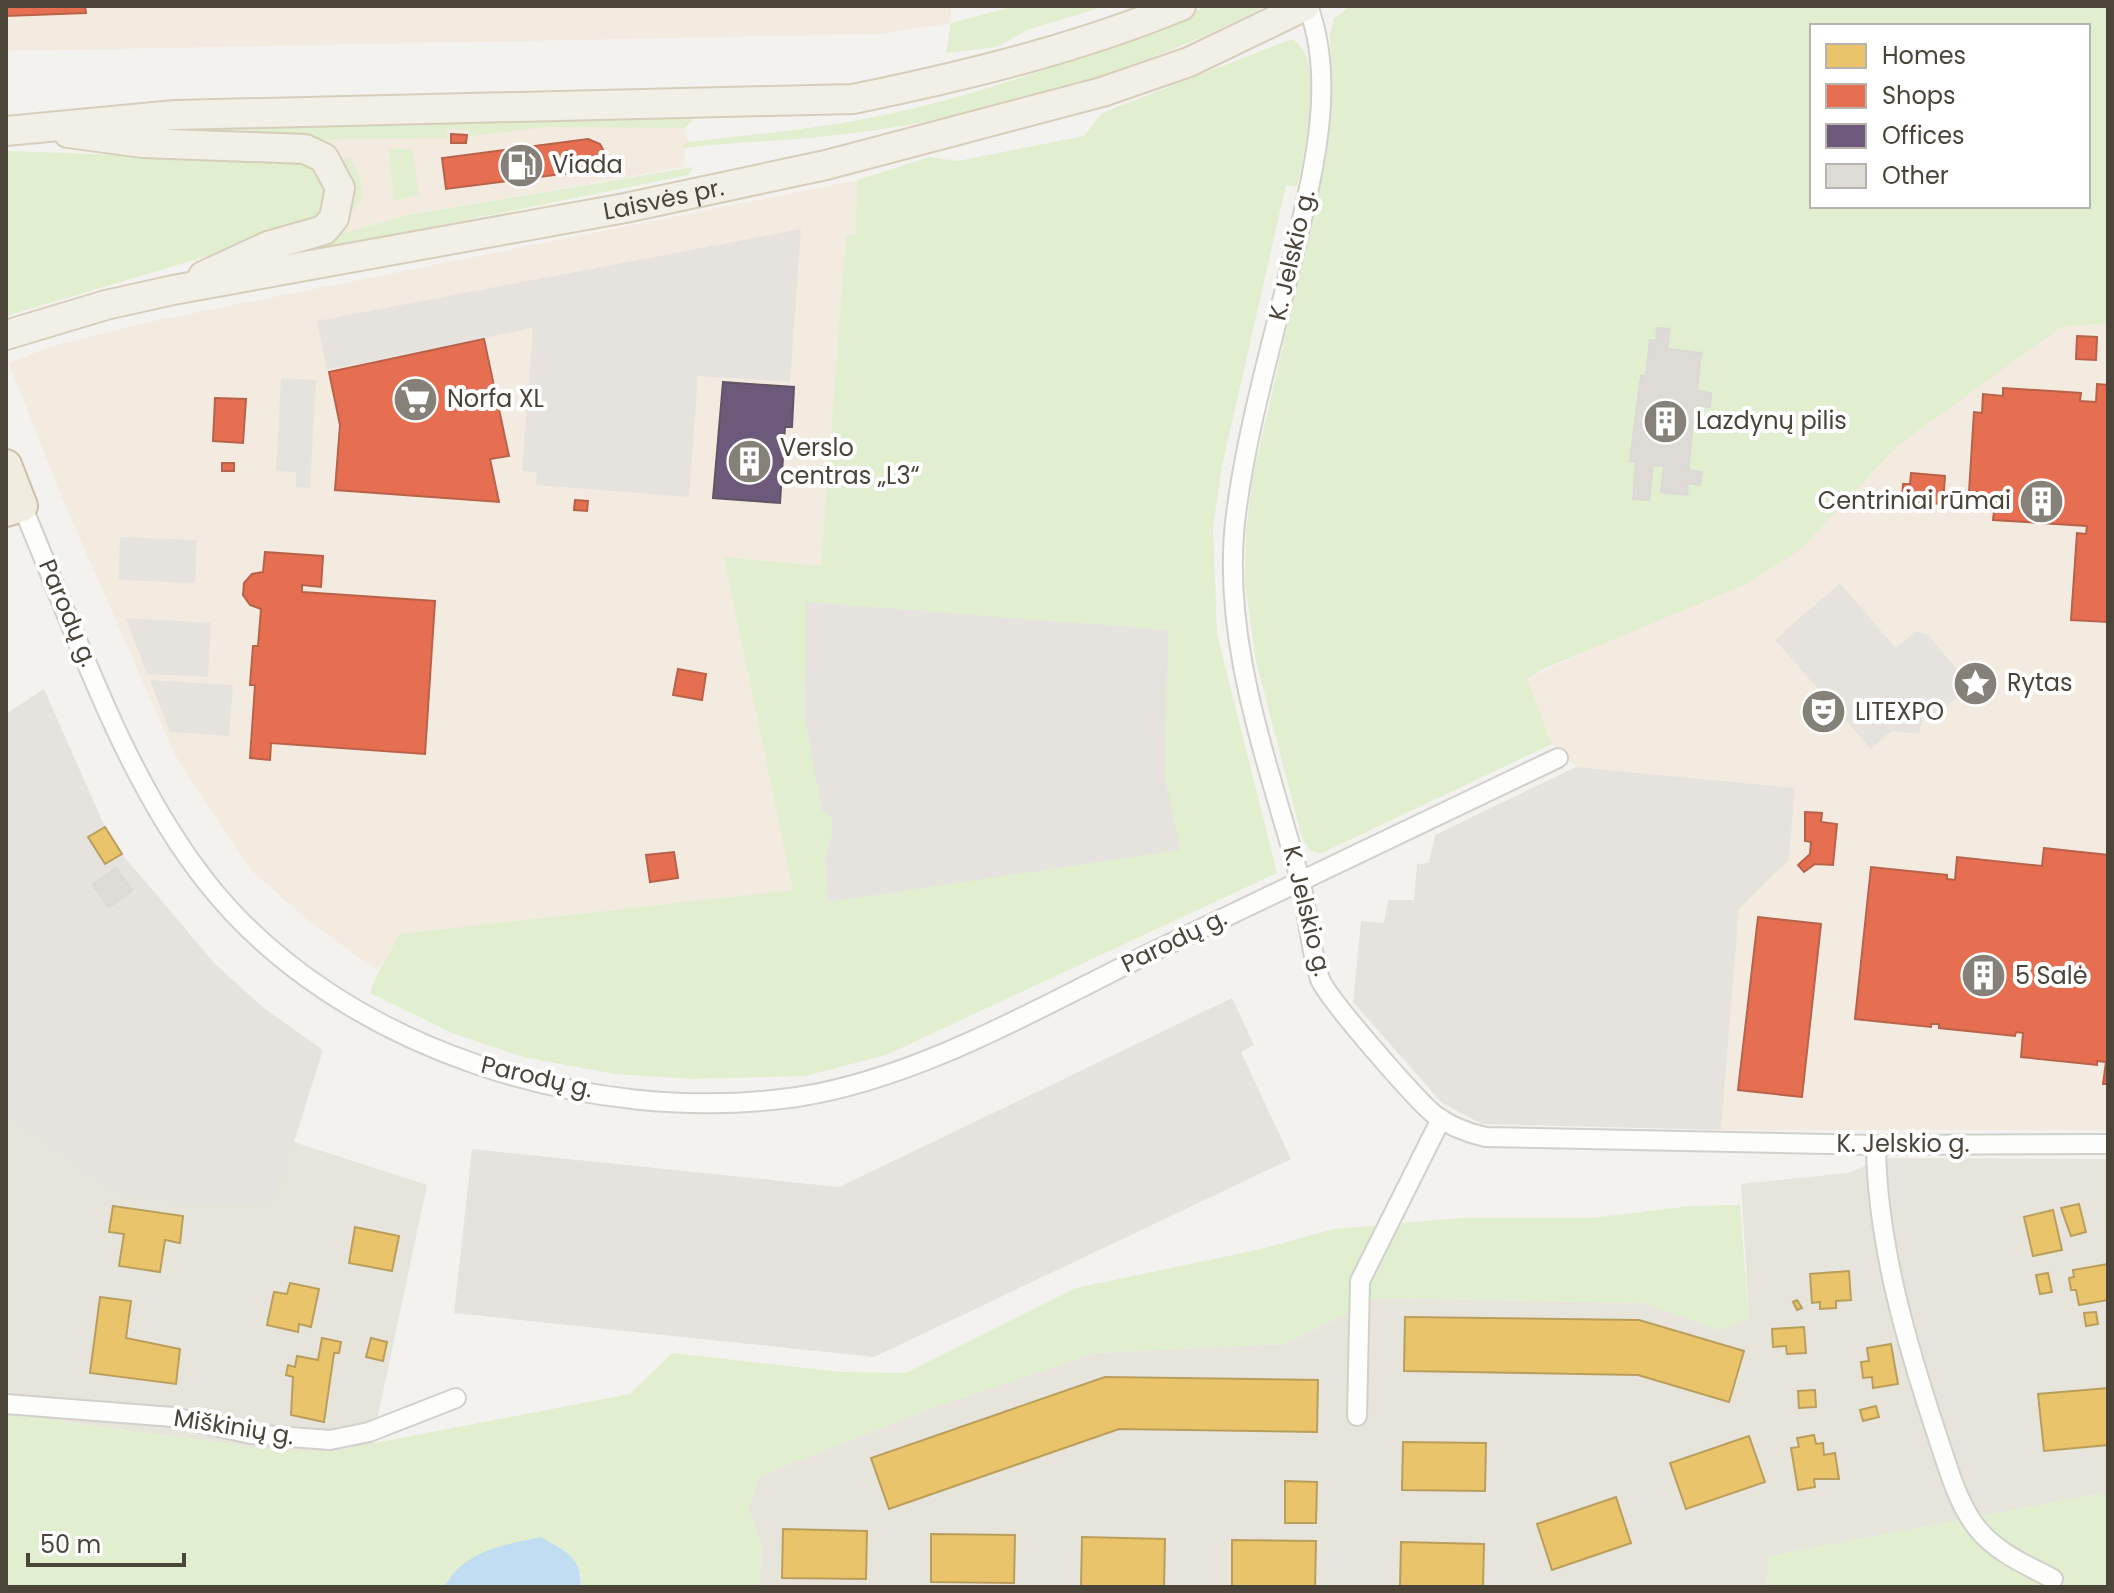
<svg xmlns="http://www.w3.org/2000/svg" width="2114" height="1593" font-family="Poppins,sans-serif">
<rect width="100%" height="100%" fill="#f4f2ee"/>
<g fill="#e7e4dc">
<polygon points="6,1117 112,1192 274,1202 294,1142 427,1185 372,1444 333,1451 282,1451 6,1414"/>
<polygon points="1885,1158 2108,1159 2108,1492 1770,1556 1766,1587 759,1587 762,1545 748,1509 760,1476 932,1408 1095,1353 1285,1344 1378,1298 1643,1303 1720,1330 1749,1318 1741,1184 1848,1173"/>
</g>
<g fill="#f3ebdf">
<polygon points="6,6 951,6 951,23 880,34 6,51"/>
<polygon points="625,126 684,128 688,142 682,146 685,148 684,167 408,215 312,242 307,140 446,138 447,129 468,130 469,135 549,127"/>
<polygon points="858,180 855,235 846,236 821,566 724,557 794,890 399,934 394,948 376,970 304,917 252,871 175,755 60,493 9,363 50,347 149,322"/>
<polygon points="2108,323 2108,1130 1721,1130 1739,908 1789,860 1795,788 1576,767 1552,744 1527,679 1801,549 1897,446 2061,327"/>
</g>
<g fill="#e1eecf" fill-rule="evenodd">
<polygon points="1016,6 1106,6 1027,30 997,47 946,53 951,23"/>
<path d="M1207 6H1267C1134 74 986 118 837 135 787 141 736 142 685 148L682 146 688 142C747 135 807 130 865 119 984 96 1096 53 1207 6Z"/>
<path d="M1350 6H2108V323L2061 327 1897 446 1801 549 1746 584 1543 669 1527 679 1552 744 1322 853 1310 851 1302 838 1256 661 1245 584 1246 532 1253 476 1327 154 1332 103 1330 33 1334 19ZM1812 26H2088V206H1812Z"/>
<path d="M1292 39C1328 60 1304 153 1297 187L1286 185 1222 466 1213 527 1217 635 1277 873 886 1055 805 1076 693 1079 615 1074 523 1057 452 1033 370 993C376 970 391 955 399 934L793 890 724 557 821 566 846 235H855L858 180 929 157 958 161 1084 136 1102 113Z"/>
<polygon points="690,116 692,121 684,128 549,127 469,136 468,130 447,129 446,138 307,140 223,134 221,128"/>
<polygon points="389,149 412,149 419,195 394,201"/>
<polygon points="6,151 309,161 327,180 324,214 308,226 6,316"/>
<path d="M349 158C361 174 369 196 353 211L351 173 342 159Z"/>
<polygon points="693,167 689,175 272,259 272,253 408,215"/>
<polygon points="1740,1205 1749,1318 1720,1330 1643,1303 1378,1298 1285,1344 1095,1353 932,1408 760,1476 748,1509 762,1545 759,1587 580,1587 582,1574 449,1578 444,1587 6,1587 6,1414 282,1451 333,1451 630,1394 672,1353 841,1372 906,1373 1076,1288 1261,1249 1334,1229 1460,1218 1591,1218 1691,1206"/>
<polygon points="2108,1492 2108,1587 1766,1587 1769,1556"/>
</g>
<g fill="#e6e3df">
<polygon points="801,229 790,382 698,376 689,497 536,485 537,473 522,471 533,328 327,370 317,321"/>
<polygon points="281,378 316,380 310,488 296,487 296,472 276,471"/>
<polygon points="120,537 197,540 195,583 118,580"/>
<polygon points="1840,583 1896,648 1916,631 1928,635 1971,685 1938,714 1924,711 1919,734 1891,731 1871,749 1775,640"/>
<polygon points="807,602 1168,630 1165,778 1180,850 828,902 825,856 833,833 832,817 822,811 805,717"/>
<polygon points="126,618 211,623 208,677 147,674"/>
<polygon points="150,680 233,685 229,736 170,732"/>
<polygon points="44,689 105,827 122,854 216,965 265,1009 323,1050 275,1202 186,1204 112,1192 6,1117 6,714"/>
<polygon points="1576,767 1795,788 1789,860 1739,909 1721,1130 1482,1124 1442,1103 1353,1002 1361,921 1384,923 1388,900 1414,900 1417,864 1429,863 1435,835"/>
<polygon points="1232,998 1254,1045 1241,1052 1291,1159 874,1357 454,1313 472,1149 839,1187"/>
</g>
<path fill="#c0ddf1" d="M541 1537C563 1550 584 1558 580 1587H444C465 1550 503 1545 541 1537Z"/>
<g fill="#e9c46a" stroke="#ba9e5b" stroke-width="2">
<polygon points="105,827 122,854 105,864 88,837"/>
<polygon points="2079,1204 2086,1232 2071,1236 2061,1208"/>
<polygon points="113,1206 183,1216 180,1243 165,1240 160,1272 119,1266 124,1234 109,1232"/>
<polygon points="2053,1210 2062,1250 2033,1256 2024,1217"/>
<polygon points="355,1227 399,1236 392,1271 349,1263"/>
<polygon points="2108,1264 2108,1300 2079,1305 2076,1290 2071,1290 2069,1278 2074,1277 2073,1270"/>
<polygon points="1849,1271 1851,1300 1836,1301 1836,1308 1820,1309 1820,1302 1812,1303 1810,1274"/>
<polygon points="2048,1273 2052,1292 2040,1294 2036,1275"/>
<polygon points="290,1283 319,1289 311,1327 299,1324 298,1332 267,1325 274,1292 287,1294"/>
<polygon points="100,1297 131,1301 126,1338 180,1349 176,1384 90,1373"/>
<polygon points="1797,1300 1802,1308 1797,1310 1793,1302"/>
<polygon points="2096,1312 2098,1324 2086,1326 2084,1313"/>
<polygon points="1405,1317 1639,1320 1744,1351 1729,1402 1638,1375 1404,1371"/>
<polygon points="1804,1327 1806,1353 1787,1354 1786,1346 1773,1347 1772,1329"/>
<polygon points="322,1338 341,1342 339,1353 334,1353 324,1422 291,1415 293,1377 286,1375 288,1365 295,1367 297,1356 318,1360"/>
<polygon points="371,1338 387,1342 383,1361 366,1357"/>
<polygon points="1891,1344 1898,1384 1873,1388 1872,1377 1863,1378 1861,1362 1869,1361 1867,1348"/>
<polygon points="1105,1377 1318,1380 1317,1432 1119,1429 889,1509 871,1458"/>
<polygon points="2108,1388 2108,1445 2044,1451 2038,1394"/>
<polygon points="1815,1390 1816,1407 1799,1408 1798,1391"/>
<polygon points="1876,1406 1879,1417 1863,1421 1860,1410"/>
<polygon points="1814,1435 1816,1444 1823,1443 1824,1455 1835,1453 1839,1479 1814,1479 1815,1487 1798,1490 1791,1448 1799,1447 1797,1438"/>
<polygon points="1749,1436 1765,1482 1686,1509 1670,1463"/>
<polygon points="1403,1442 1486,1443 1485,1491 1402,1490"/>
<polygon points="1285,1481 1317,1482 1316,1523 1285,1523"/>
<polygon points="1616,1497 1631,1543 1552,1570 1537,1524"/>
<polygon points="783,1529 867,1531 866,1579 782,1578"/>
<polygon points="931,1534 1015,1535 1014,1583 931,1582"/>
<polygon points="1082,1537 1165,1539 1164,1587 1081,1586"/>
<polygon points="1232,1540 1316,1541 1315,1587 1232,1587"/>
<polygon points="1401,1542 1484,1544 1483,1587 1400,1587"/>
</g>
<g fill="#e76f51" stroke="#b8624a" stroke-width="2">
<polygon points="6,6 85,6 86,13 6,16"/>
<polygon points="451,134 467,135 466,143 451,143"/>
<polygon points="588,139 600,144 605,153 602,163 593,170 446,189 442,158"/>
<polygon points="2077,336 2097,337 2096,360 2076,359"/>
<polygon points="484,339 509,456 490,459 499,502 335,490 340,425 329,372"/>
<polygon points="2097,384 2108,385 2108,622 2071,620 2077,533 2086,534 2087,526 1993,520 1994,511 1975,509 1977,492 1969,492 1974,412 1982,413 1983,394 2003,396 2003,388 2081,393 2080,401 2096,402"/>
<polygon points="215,398 246,399 243,443 213,441"/>
<rect x="222" y="463" width="12" height="8"/>
<polygon points="1911,473 1945,476 1943,504 1902,501 1903,484 1910,484"/>
<polygon points="575,500 588,501 587,511 574,510"/>
<polygon points="265,552 323,556 321,587 302,585 302,592 435,601 425,754 271,743 270,760 250,758 255,685 250,685 253,646 258,646 261,609 250,605 243,595 244,583 252,574 263,572"/>
<polygon points="678,669 706,674 702,700 673,695"/>
<polygon points="1805,812 1822,813 1821,822 1837,824 1833,865 1815,864 1804,872 1798,865 1810,854 1811,842 1805,841"/>
<polygon points="2044,848 2108,855 2108,1084 2103,1084 2106,1062 2097,1061 2097,1065 2021,1057 2023,1033 2016,1032 2015,1036 1939,1028 1939,1024 1931,1024 1931,1027 1855,1019 1871,867 1947,875 1947,879 1955,880 1957,857 2042,866"/>
<polygon points="674,852 678,878 650,882 646,855"/>
<polygon points="1758,917 1821,924 1802,1097 1738,1090"/>
</g>
<polygon fill="#6d597a" stroke="#635366" stroke-width="2" points="723,382 794,387 792,427 785,427 780,503 713,498"/>
<g fill="#dedbd6" stroke="#dcd9d4" stroke-width="2">
<polygon points="1657,328 1670,329 1667,349 1701,353 1697,391 1711,393 1710,407 1695,405 1688,470 1702,472 1700,485 1688,483 1687,495 1661,492 1664,466 1653,465 1649,500 1633,499 1636,462 1630,461 1641,376 1646,376 1650,340 1656,341"/>
<polygon points="116,868 132,890 109,907 93,885"/>
</g>
<g fill="none" stroke-linecap="round" stroke-linejoin="round">
<defs>
<g id="minor">
<path d="M1308 6C1338 87 1311 180 1292 261 1272 344 1247 428 1236 514 1220 637 1267 759 1299 876 1308 909 1309 946 1320 979 1327 998 1417 1101 1435 1115 1451 1127 1467 1133 1486 1137L1876 1145 2108 1144"/>
<path d="M22 506C75 630 124 779 208 884 339 1049 591 1127 797 1097 916 1079 1035 1010 1142 957 1280 890 1419 824 1558 758"/>
<path d="M1876 1145C1877 1244 1907 1345 1938 1438 1948 1468 1958 1504 1977 1528 1997 1553 2025 1564 2053 1579"/>
<polyline points="6,1404 173,1417 251,1434 330,1440 369,1432 456,1398"/>
<polyline points="1357,1416 1360,1281 1441,1119"/>
</g>
<g id="primary">
<path d="M6 131 175 115 853 99C965 76 1076 49 1181 6"/>
<polyline points="68,133 143,143 305,149 324,158 340,188 334,218 324,230 268,246 203,276"/>
<path id="s1" d="M6 335 106 305 173 290 625 208 826 165 1102 92 1189 62 1305 6"/>
</g>
<polyline id="trunk" points="6,465 22,506 6,511"/>
</defs>
<use href="#minor" stroke="#d2d0cb" stroke-width="22"/>
<use href="#primary" stroke="#d6cebb" stroke-width="32"/>
<use href="#trunk" stroke="#ccbfa9" stroke-width="34"/>
<use href="#minor" stroke="#fdfdfc" stroke-width="18"/>
<use href="#primary" stroke="#f2efe6" stroke-width="28"/>
<use href="#trunk" stroke="#f0ece0" stroke-width="30"/>
</g>
<defs>
<symbol id="fuel-disc" viewBox="-11 -11 22 22"><circle r="9.5" fill="#868178" stroke="#fff"/><path d="M-5.5-6h7V0h2V4h1.3V-2.5L3-4.5l.8-.8L6-3V5H2.5V1h-1V6h-7ZM-4.2-4.7v3.2H.2V-4.7Z" fill="#fff"/></symbol>
<symbol id="supermarket-disc" viewBox="-11 -11 22 22"><circle r="9.5" fill="#868178" stroke="#fff"/><path d="M-6-5.5h2.5l.6 2H6L4.5 2H-2.5L-4.4-4H-6ZM-1.5 3.2a1.3 1.3 0 1 0 .1 0ZM3 3.2a1.3 1.3 0 1 0 .1 0Z" fill="#fff"/></symbol>
<symbol id="building-disc" viewBox="-11 -11 22 22"><circle r="9.5" fill="#868178" stroke="#fff"/><path d="M-4-6H4V6H1V3H-1V6H-4ZM-2.5-4.3h1.7v1.8h-1.7ZM.8-4.3h1.7v1.8H.8ZM-2.5-1h1.7V.8h-1.7ZM.8-1h1.7V.8H.8Z" fill="#fff"/></symbol>
<symbol id="sight-disc" viewBox="-11 -11 22 22"><circle r="9.5" fill="#868178" stroke="#fff"/><path d="M0-6L1.8-2.2L6-1.7L2.9 1.2L3.7 5.4L0 3.3L-3.7 5.4L-2.9 1.2L-6-1.7L-1.8-2.2Z" fill="#fff"/></symbol>
<symbol id="theatre-disc" viewBox="-11 -11 22 22"><circle r="9.5" fill="#868178" stroke="#fff"/><path d="M-5-5.5Q0-4 5-5.5V0Q5 5 0 6Q-5 5-5 0ZM-3.3-2.5H-1v1.5H-3.3ZM1-2.5H3.3v1.5H1ZM-2.8 1Q0 5.5 2.8 1Z" fill="#fff"/></symbol>
</defs>
<g fill-rule="evenodd">
<use href="#fuel-disc" x="496" y="140" width="51" height="51"/>
<use href="#supermarket-disc" x="390" y="374" width="51" height="51"/>
<use href="#building-disc" x="1640" y="396" width="51" height="51"/>
<use href="#building-disc" x="724" y="436" width="51" height="51"/>
<use href="#building-disc" x="2016" y="476" width="51" height="51"/>
<use href="#sight-disc" x="1950" y="658" width="51" height="51"/>
<use href="#theatre-disc" x="1798" y="686" width="51" height="51"/>
<use href="#building-disc" x="1958" y="950" width="51" height="51"/>
</g>
<g text-anchor="middle" stroke-width="8" stroke-linejoin="round" paint-order="stroke">
<g font-size="24" fill="#4b4439" stroke="#fff" text-anchor="start">
<text x="552" y="173">Viada</text>
<text x="447" y="407">Norfa XL</text>
<text x="1696" y="429">Lazdynų pilis</text>
<text x="780" y="456">Verslo<tspan x="780" dy="28">centras „L3“</tspan></text>
<text x="2011" y="509" text-anchor="end">Centriniai rūmai</text>
<text x="2007" y="691">Rytas</text>
<text x="1855" y="720">LITEXPO</text>
<text x="2015" y="984">5 Salė</text>
</g>
<g font-size="24" fill="#4b4439" stroke="#fff">
<text dy="8" stroke="none"><textPath href="#s1" startOffset="672">Laisvės pr.</textPath></text>
<text transform="translate(1292 255) rotate(-77)" y="8">K. Jelskio g.</text>
<text transform="translate(68 613) rotate(67)" y="8">Parodų g.</text>
<text transform="translate(1307 911) rotate(76)" y="8">K. Jelskio g.</text>
<text transform="translate(1174 941) rotate(-26)" y="8">Parodų g.</text>
<text transform="translate(537 1077) rotate(13)" y="8">Parodų g.</text>
<text x="1903" y="1152">K. Jelskio g.</text>
<text transform="translate(234 1427) rotate(9)" y="8">Miškinių g.</text>
</g>
</g>
<rect width="2114" height="1593" fill="none" stroke="#4b4439" stroke-width="16"/>
<rect x="1810" y="24" width="280" height="184" fill="#ffffff" stroke="#b7b4b0" stroke-width="2"/>
<rect x="1826" y="44" width="40" height="24" fill="#e9c46a" stroke="#b7b4b0" stroke-width="2"/>
<text x="1882" y="64" font-size="24" fill="#4b4439">Homes</text>
<rect x="1826" y="84" width="40" height="24" fill="#e76f51" stroke="#b7b4b0" stroke-width="2"/>
<text x="1882" y="104" font-size="24" fill="#4b4439">Shops</text>
<rect x="1826" y="124" width="40" height="24" fill="#6d597a" stroke="#b7b4b0" stroke-width="2"/>
<text x="1882" y="144" font-size="24" fill="#4b4439">Offices</text>
<rect x="1826" y="164" width="40" height="24" fill="#dedbd6" stroke="#b7b4b0" stroke-width="2"/>
<text x="1882" y="184" font-size="24" fill="#4b4439">Other</text>
<path d="M28 1553v12h156v-12" fill="none" stroke="#4b4439" stroke-width="4"/>
<text x="40" y="1553" font-size="24" fill="#4b4439" stroke="#ffffff" stroke-width="6" paint-order="stroke">50 m</text>
</svg>
